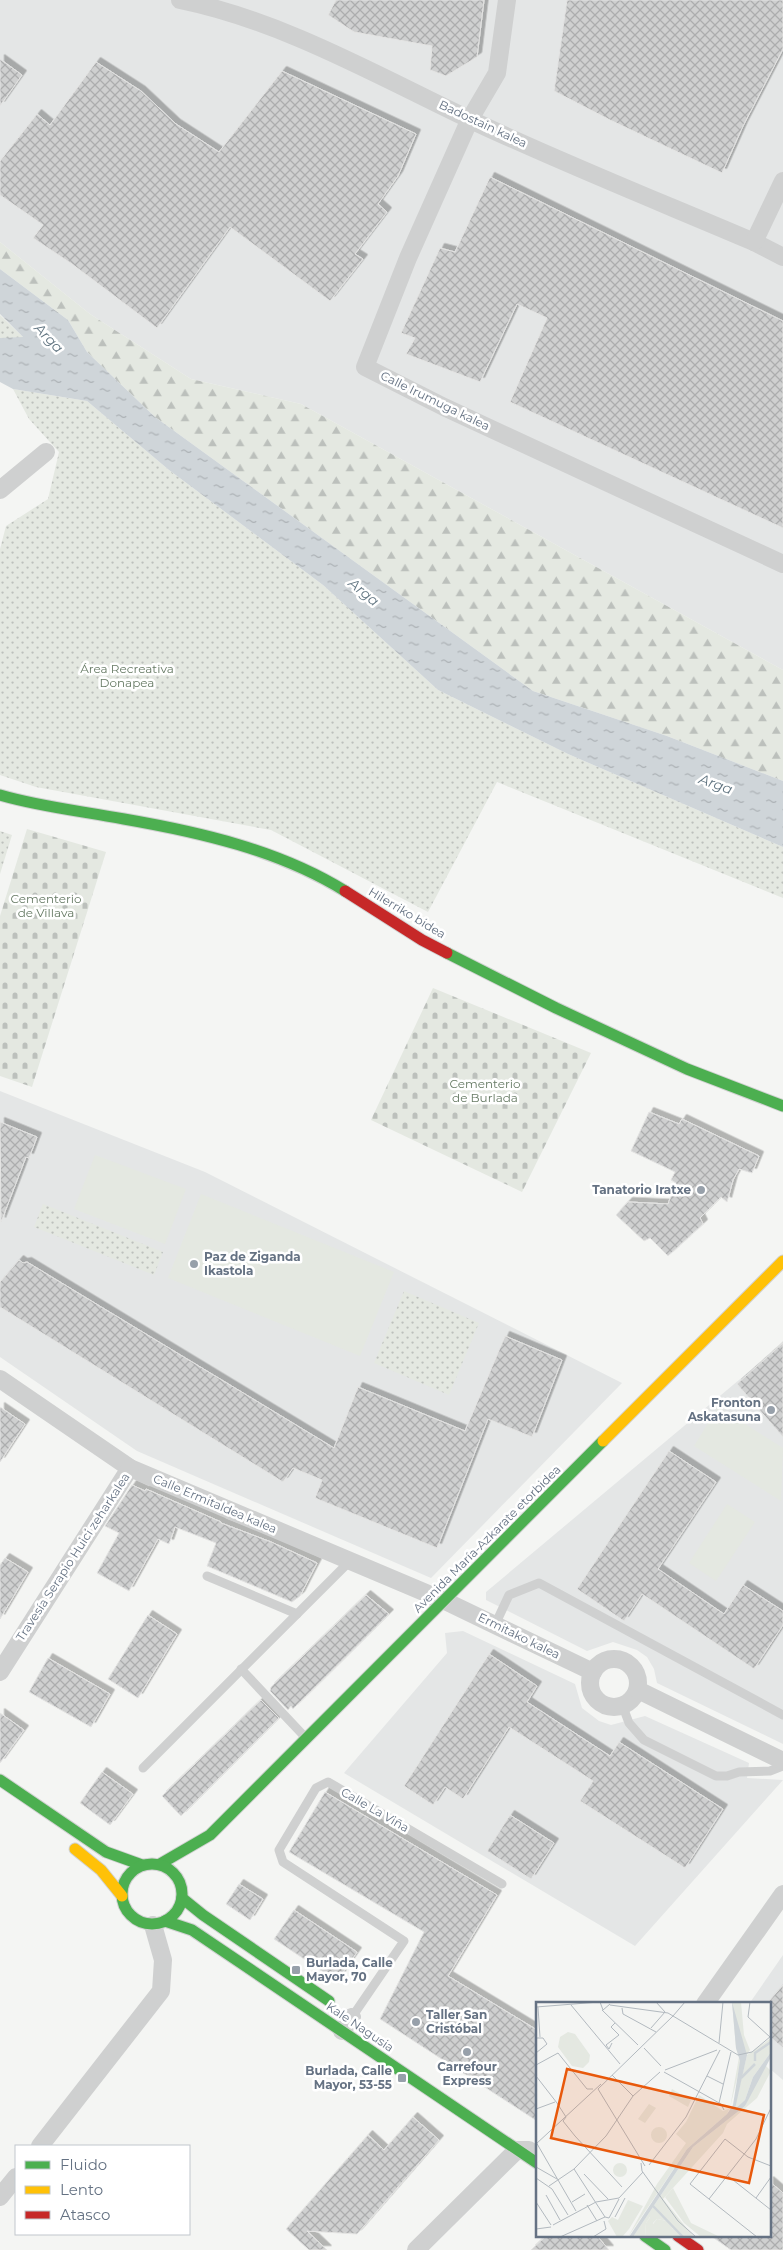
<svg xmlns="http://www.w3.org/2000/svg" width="783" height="2250" font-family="Montserrat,sans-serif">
<defs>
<pattern id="grass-dots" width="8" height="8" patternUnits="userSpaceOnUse" patternTransform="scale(1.25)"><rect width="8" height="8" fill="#e4e8e1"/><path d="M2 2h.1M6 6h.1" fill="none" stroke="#bcc0bc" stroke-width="1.8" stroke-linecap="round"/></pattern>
<pattern id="forest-firs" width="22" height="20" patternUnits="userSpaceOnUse" patternTransform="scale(1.25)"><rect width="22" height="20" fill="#e4e8e1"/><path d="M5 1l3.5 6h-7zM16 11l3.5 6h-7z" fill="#bcc0bc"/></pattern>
<pattern id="cemetery-stones" width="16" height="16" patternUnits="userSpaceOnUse" patternTransform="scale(1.25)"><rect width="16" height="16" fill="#e4e8e1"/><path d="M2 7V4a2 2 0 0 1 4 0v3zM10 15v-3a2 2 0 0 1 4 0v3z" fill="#bcc0bc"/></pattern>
<pattern id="water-ripples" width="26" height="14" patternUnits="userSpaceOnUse" patternTransform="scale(1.25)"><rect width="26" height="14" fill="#cfd5d9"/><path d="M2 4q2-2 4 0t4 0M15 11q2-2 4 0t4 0" fill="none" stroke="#acb1b5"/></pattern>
<pattern id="building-cross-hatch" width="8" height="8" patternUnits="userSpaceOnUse" patternTransform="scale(1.25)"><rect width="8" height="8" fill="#cfd0d0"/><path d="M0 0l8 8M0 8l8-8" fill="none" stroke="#acadae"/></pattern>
<filter id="shadow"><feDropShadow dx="4.5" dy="-4.5" stdDeviation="0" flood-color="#0004"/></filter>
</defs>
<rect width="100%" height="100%" fill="#f4f5f3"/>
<g fill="#e4e6e6">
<polygon points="0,0 783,0 783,670 301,404 191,379 90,314 0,242"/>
<polygon points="0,1091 205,1172 622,1383 431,1578 137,1451 0,1357"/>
<polygon points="783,1343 783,1744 657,1683 654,1669 647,1657 637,1650 613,1642 587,1651 486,1600 486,1592"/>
<polygon points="463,1631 575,1684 582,1708 599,1721 611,1725 645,1716 749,1763 747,1778 783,1780 635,1946 344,1773 447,1653 445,1633"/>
<polygon points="783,1955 783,2080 769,2068 769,2004 749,2004"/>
</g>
<g fill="url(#grass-dots)">
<polygon points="0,315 25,339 0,339"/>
<polygon points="13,389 87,401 169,470 323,585 438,690 568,754 783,847 783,898 497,782 428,912 271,830 36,787 0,775 0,549 6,526 48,499 59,452 29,419"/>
<polygon points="0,831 12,835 0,874"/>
<polygon points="43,1204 163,1252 154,1275 34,1227"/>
<polygon points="404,1291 479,1323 449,1395 374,1363"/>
</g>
<polygon fill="url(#forest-firs)" points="0,242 90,314 191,379 301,404 783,670 783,781 667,736 533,691 155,417 87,352 68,320 0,269"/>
<g fill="url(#cemetery-stones)">
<polygon points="27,829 106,852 32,1087 0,1076 0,916"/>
<polygon points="433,988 591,1053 522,1192 371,1120"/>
</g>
<g fill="#e4e8e1">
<polygon points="95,1155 186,1189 165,1244 74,1209"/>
<polygon points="201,1194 394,1272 360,1356 168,1278"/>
<polygon points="718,1407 783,1448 781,1501 694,1446"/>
<polygon points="727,1504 755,1522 716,1581 689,1563"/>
</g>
<polygon fill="url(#water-ripples)" points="0,269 68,320 87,352 155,417 533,691 667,736 783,781 783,847 568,754 438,690 323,585 169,470 87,401 13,389 0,382 0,338 23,337 0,314"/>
<g fill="url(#building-cross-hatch)" stroke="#e4e4e3" filter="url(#shadow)">
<polygon points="336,0 484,0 477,57 446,76 430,70 432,46 354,32 328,15"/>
<polygon points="567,0 783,0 783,49 743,126 722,173 610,120 554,91"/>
<polygon points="0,59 22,75 0,106"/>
<polygon points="96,62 141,91 176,124 219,152 282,71 416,134 398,176 378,204 387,212 355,254 363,259 330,301 230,227 157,328 72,264 33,238 43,225 0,195 0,161 37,114 50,125"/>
<polygon points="490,177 783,321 783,528 510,402 547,318 517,304 480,382 406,354 415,338 401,333 440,248 455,252"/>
<polygon points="649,1112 679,1124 682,1119 759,1156 752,1173 739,1169 733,1180 727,1202 721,1197 700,1218 703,1224 668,1256 650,1238 644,1241 616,1215 628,1202 668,1204 676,1183 671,1180 675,1172 631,1151"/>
<polygon points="0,1122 37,1137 29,1158 26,1157 1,1222"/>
<polygon points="19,1260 23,1263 27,1262 334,1448 358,1387 465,1431 505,1336 562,1360 532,1437 488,1419 437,1548 315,1498 322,1480 293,1468 283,1482 0,1307 0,1282"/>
<polygon points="783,1343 783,1437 737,1384"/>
<polygon points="0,1407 25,1424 0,1462"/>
<polygon points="669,1451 716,1482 658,1569 724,1614 743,1585 783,1611 783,1625 754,1669 642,1594 624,1621 577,1589"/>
<polygon points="132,1485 145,1491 146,1489 221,1522 221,1523 271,1542 317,1563 300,1596 292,1602 207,1566 216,1543 175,1527 169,1544 158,1539 129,1591 97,1573 119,1533 105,1526"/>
<polygon points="5,1558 28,1572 0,1619 0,1565"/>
<polygon points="366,1595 389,1614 293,1709 291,1706 288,1710 270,1691 271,1687"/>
<polygon points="148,1615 177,1634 138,1698 108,1679"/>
<polygon points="489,1654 537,1686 527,1702 610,1756 619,1742 723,1809 685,1868 580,1801 593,1781 509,1727 463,1799 445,1787 433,1805 404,1786"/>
<polygon points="48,1658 110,1694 91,1727 29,1692"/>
<polygon points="261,1700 279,1718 181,1816 162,1796"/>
<polygon points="0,1713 24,1730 0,1763"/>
<polygon points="102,1772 133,1794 110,1825 80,1803"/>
<polygon points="325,1792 497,1895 448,1976 537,2030 537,2121 380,2019 424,1932 289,1852"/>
<polygon points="510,1815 554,1843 531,1879 487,1851"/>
<polygon points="239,1884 263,1899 250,1920 226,1904"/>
<polygon points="294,1910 357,1952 337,1981 274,1939"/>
<polygon points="783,1985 783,2048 769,2036 769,2001"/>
<polygon points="413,2117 439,2140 357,2234 307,2231 327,2250 309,2250 286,2229 368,2135 384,2150"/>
<polygon points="769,2181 783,2193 783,2250 731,2250 711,2236 769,2236"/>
<polygon points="546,2236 597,2236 609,2250 531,2250"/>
</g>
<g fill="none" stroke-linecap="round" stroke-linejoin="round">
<defs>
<g id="fast">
<path d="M0 795C41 807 82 811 124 819 199 832 279 850 345 891"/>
<polyline points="447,953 556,1008 687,1069 783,1106"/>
<polyline points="0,1780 106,1852 142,1865"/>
<polyline points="160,1864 210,1835 603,1441"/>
<circle cx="152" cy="1894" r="30"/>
<polyline points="182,1898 203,1915 329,2001"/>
<polyline points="165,1921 192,1930 537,2163"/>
<polyline points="645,2236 665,2250"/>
</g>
<g id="slow">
<polyline points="603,1441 783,1261"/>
<polyline points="75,1849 101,1870 122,1896"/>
</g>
<g id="jam">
<polyline points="345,891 422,940 447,953"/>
<polyline points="678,2236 698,2250"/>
</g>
</defs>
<use href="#fast" stroke="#d1d2d2" stroke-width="13"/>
<use href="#slow" stroke="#d1d2d2" stroke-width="13"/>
<use href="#jam" stroke="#d1d2d2" stroke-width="13"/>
<g stroke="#cfd0d0" stroke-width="9">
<polyline points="207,1576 297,1614"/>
<polyline points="495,1625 509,1595 539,1583 783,1715"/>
<polyline points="241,1669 305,1737"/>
<polyline points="623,1707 629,1723 644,1740 716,1776 727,1776 739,1772 770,1771 783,1766"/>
<polyline points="143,1768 350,1561"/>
<polyline points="352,2017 404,1941 283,1862 279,1850 316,1788 328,1782 502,1884"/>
</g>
<g stroke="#cfd0d0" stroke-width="18">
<path d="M180 0C283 21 378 76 473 121 565 164 660 202 754 242L783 257"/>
<polyline points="507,0 497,73 470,119 408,258 365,367 444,407 783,564"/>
<polyline points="754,242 783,181"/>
<polyline points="0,490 46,452"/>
<polyline points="0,1379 130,1468 445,1601 593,1672"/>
<circle cx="614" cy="1683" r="24"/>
<polyline points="0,1672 130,1468"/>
<polyline points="638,1690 783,1761"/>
<polyline points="705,2004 783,1894"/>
<polyline points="342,2031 352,2017"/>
<polyline points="40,2146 161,1991 163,1960 153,1925"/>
<polyline points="0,2197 16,2177"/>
<polyline points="416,2250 517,2150 529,2150"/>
</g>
<use href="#fast" stroke="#4caf50" stroke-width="11"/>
<use href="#slow" stroke="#ffc107" stroke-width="11"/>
<use href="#jam" stroke="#c62828" stroke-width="11"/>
</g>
<g fill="#97a0aa" stroke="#fff" stroke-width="2">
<circle cx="701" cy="1190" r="5"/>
<circle cx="194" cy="1264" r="5"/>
<circle cx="771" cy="1410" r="5"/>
<rect x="291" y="1965" width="10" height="10" rx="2.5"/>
<circle cx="416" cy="2022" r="5"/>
<circle cx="467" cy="2052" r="5"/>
<rect x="397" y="2073" width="10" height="10" rx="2.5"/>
</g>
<g text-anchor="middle" stroke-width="5" stroke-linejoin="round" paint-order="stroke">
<g font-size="12" fill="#657283" stroke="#fff">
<text transform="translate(483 124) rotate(25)" y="4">Badostain kalea</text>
<text transform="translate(435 401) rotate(26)" y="4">Calle Irumuga kalea</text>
<text transform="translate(407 913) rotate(31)" y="4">Hilerriko bidea</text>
<text transform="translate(215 1504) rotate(23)" y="4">Calle Ermitaldea kalea</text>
<text transform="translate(487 1539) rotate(-45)" y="4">Avenida María-Azkarate etorbidea</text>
<text transform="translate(73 1557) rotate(-57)" y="4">Travesía Serapio Huici zeharkalea</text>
<text transform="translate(519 1636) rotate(26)" y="4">Ermitako kalea</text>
<text transform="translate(375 1810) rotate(30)" y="4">Calle La Viña</text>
<text transform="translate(360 2027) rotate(34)" y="4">Kale Nagusia</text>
</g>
<g font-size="12" fill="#667a64" stroke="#fff">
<text x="127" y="673">Área Recreativa<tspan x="127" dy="14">Donapea</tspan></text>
<text x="46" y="903">Cementerio<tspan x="46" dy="14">de Villava</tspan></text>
<text x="485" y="1088">Cementerio<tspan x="485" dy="14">de Burlada</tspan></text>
</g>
<g font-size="12" font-weight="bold" fill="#657283" stroke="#fff" text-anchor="end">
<text x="691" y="1194">Tanatorio Iratxe</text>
<text x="204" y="1261" text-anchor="start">Paz de Ziganda<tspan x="204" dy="14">Ikastola</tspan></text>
<text x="761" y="1407">Fronton<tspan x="761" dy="14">Askatasuna</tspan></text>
<text x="306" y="1967" text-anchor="start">Burlada, Calle<tspan x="306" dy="14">Mayor, 70</tspan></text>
<text x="426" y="2019" text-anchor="start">Taller San<tspan x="426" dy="14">Cristóbal</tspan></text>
<text x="467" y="2071" text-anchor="middle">Carrefour<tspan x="467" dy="14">Express</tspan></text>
<text x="392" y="2075">Burlada, Calle<tspan x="392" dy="14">Mayor, 53-55</tspan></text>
</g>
<g font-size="14" font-style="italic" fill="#607480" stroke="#fff">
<text transform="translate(49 338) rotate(46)" y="5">Arga</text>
<text transform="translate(364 592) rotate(40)" y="5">Arga</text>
<text transform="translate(716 784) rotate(20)" y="5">Arga</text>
</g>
</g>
<g transform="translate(536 2002)">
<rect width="235" height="235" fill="#f4f5f3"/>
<path d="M235 36V50L217 75 209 98 198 108 211 53ZM163 93 187 109 194 106 191 112 151 147 92 235 121 182 150 141 140 132 150 120ZM137 186 155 221 184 235H165L148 221 129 195ZM115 214 117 222 121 217 131 219 137 227V235H109L110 221Z" fill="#e4e8e1"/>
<path d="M196 0H205L208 33 214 48 204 64 194 106 203 55 200 46ZM235 55 229 63 235 69 221 96 191 122 187 131 127 197 158 235H137V227L131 219 121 217 115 223 114 215 110 221 109 235H97L157 145 209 104 226 66Z" fill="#e4e8e1"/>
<path d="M136 87 155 98 152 105 133 94ZM115 133a8 8 0 1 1 16 0a8 8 0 1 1-16 0Z" fill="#e4e8e1"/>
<path d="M32 30 39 32 54 53 53 60 47 66 36 64 22 45 24 35ZM113 102 120 106 109 121 102 117ZM77 168a7 7 0 1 1 14 0a7 7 0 1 1-14 0ZM92 198 107 204 93 227 86 235H81L72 219 76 215 82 218Z" fill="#e4e8e1"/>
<path d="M196 0 211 53 199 107 209 98 217 75 235 50V55L209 104 157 145 97 235H93L151 147 191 112 197 103 204 59 200 46Z" fill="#cfd5d9"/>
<path fill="none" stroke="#cfd5d9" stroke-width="2.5" d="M219 59V51L235 40M205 76 219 62M117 204 147 235"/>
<path fill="none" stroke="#b2b9bf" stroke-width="1" d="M64 0 67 8 74 2M214 0 212 15 234 35M35 3 84 62M74 3 132 11 202 53 216 50 235 34M0 5 63 0M2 5 4 35M86 6 87 12 120 30M66 8 102 43M137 14 149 0M115 26 129 10 120 0M0 36H7L11 42 0 51M76 41 73 47 70 43 83 33 75 25 79 21M183 41 187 0M108 46 125 64M0 63 22 51 51 87H57M129 68 181 48M128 70 185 102 188 108M76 73 97 94M0 74 21 101 30 115 27 119 39 134 86 185M171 74 187 82M183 101 195 50M0 107 19 100M0 140 40 209M0 142 65 82M105 161 106 169 142 219 160 235M113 163 150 115 184 48M109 164 62 87 137 14M0 165 21 177M38 167 69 215M48 172 72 197M192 174 235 208M0 176 16 187 32 213M13 184 38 167 70 134 97 94 124 70M10 193 24 218M220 196 235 175M173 197 220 137 235 106M0 200 15 223M36 200 49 192M51 203 61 219M79 215 89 196M73 216 83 197M17 223 60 200 83 196 107 170M0 227 15 225M24 235 69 215 73 216M57 235 70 227 68 219M221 235 154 182 189 137 212 155 235 164"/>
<path fill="#e8590c" fill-opacity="0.15" stroke="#e8590c" stroke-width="2.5" d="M31 67 228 113 213 181 15 136Z"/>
<rect width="235" height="235" fill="none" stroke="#657283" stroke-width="2.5"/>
</g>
<rect x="15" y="2145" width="175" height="90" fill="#ffffff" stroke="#c1c7cd"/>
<rect x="25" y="2161" width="25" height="8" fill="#4caf50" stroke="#c1c7cd"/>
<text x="60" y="2170" font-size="15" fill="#657283">Fluido</text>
<rect x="25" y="2186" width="25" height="8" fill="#ffc107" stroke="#c1c7cd"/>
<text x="60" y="2195" font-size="15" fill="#657283">Lento</text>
<rect x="25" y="2211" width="25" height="8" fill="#c62828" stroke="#c1c7cd"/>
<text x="60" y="2220" font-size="15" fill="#657283">Atasco</text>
</svg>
